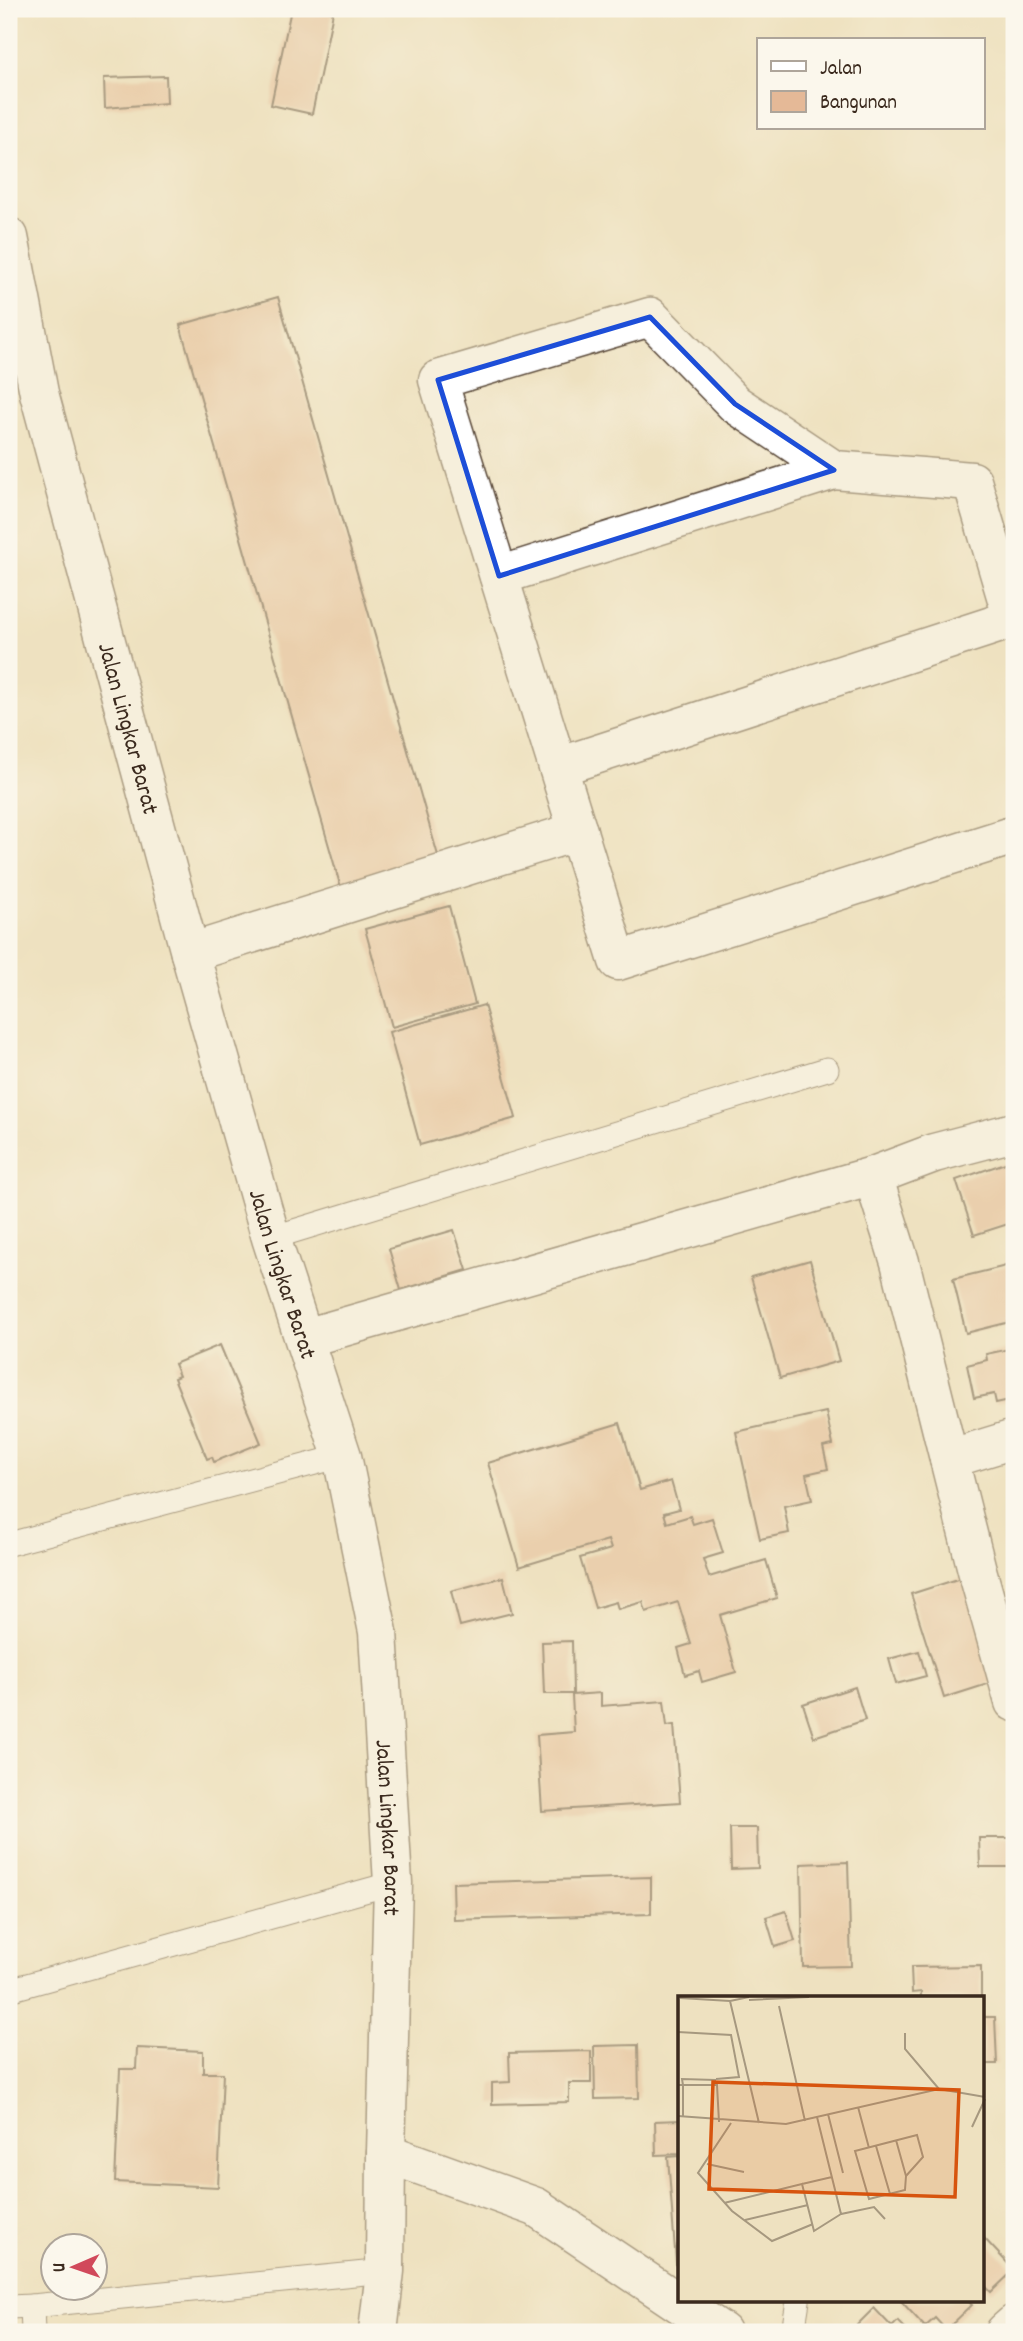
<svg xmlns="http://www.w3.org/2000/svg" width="1023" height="2341" font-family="Dekko,sans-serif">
<rect width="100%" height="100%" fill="#fbf7ec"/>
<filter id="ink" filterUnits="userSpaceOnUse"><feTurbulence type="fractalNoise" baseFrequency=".0143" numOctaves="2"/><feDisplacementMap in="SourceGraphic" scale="14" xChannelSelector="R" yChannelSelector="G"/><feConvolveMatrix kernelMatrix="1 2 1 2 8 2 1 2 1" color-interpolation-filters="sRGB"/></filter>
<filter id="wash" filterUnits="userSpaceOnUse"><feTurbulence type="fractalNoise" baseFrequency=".00686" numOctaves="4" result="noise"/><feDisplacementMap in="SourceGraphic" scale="28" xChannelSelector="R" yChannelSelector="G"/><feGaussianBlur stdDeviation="1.57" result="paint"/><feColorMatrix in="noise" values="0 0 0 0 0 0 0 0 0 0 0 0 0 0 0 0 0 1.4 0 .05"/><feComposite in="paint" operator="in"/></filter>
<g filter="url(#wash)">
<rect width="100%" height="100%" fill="#eee1c0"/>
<g id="blocks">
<g fill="#e5b997">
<polygon points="291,9 317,9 333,12 312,114 271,105"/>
<polygon points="166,76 167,103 105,108 104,78"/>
<polygon points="278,297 445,880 347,909 180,325"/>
<polygon points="449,906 475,1004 392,1027 365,929"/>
<polygon points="484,1005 516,1118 420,1145 389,1032"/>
<polygon points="1014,1160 1014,1233 1011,1234 1008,1224 974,1235 956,1180"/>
<polygon points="454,1230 467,1270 401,1290 389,1249"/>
<polygon points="810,1260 839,1361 780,1378 751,1277"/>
<polygon points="1014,1264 1014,1321 966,1333 953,1279"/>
<polygon points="220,1345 261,1443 214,1462 212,1457 207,1459 174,1378 179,1376 174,1364"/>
<polygon points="1014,1348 1014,1399 996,1403 994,1394 974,1398 967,1365 987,1360 986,1354"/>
<polygon points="826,1412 833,1445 823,1447 828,1469 806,1474 812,1500 784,1506 789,1533 760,1539 736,1432"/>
<polygon points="620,1423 640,1490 671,1481 679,1509 664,1513 667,1523 690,1516 693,1524 712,1518 723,1553 703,1559 709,1577 766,1560 777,1598 720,1615 736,1672 702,1682 699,1671 685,1675 678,1648 691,1644 678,1602 646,1612 643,1602 618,1609 616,1602 595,1608 580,1558 611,1549 608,1540 519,1567 488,1463"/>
<polygon points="967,1576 1000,1680 944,1698 911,1594"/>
<polygon points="503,1577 512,1613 460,1626 451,1591"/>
<polygon points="572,1641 573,1694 544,1694 542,1642"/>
<polygon points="919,1651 926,1676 896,1684 889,1659"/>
<polygon points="855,1687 865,1720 814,1737 803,1704"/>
<polygon points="601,1693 601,1706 664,1701 667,1726 674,1725 680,1802 542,1811 537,1735 574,1732 572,1695"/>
<polygon points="730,1828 757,1828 758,1868 731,1869"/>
<polygon points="979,1838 1014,1838 1014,1867 980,1867"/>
<polygon points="848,1862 851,1966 803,1967 801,1864"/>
<polygon points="651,1877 651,1914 454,1920 453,1883"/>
<polygon points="786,1911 795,1941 775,1947 766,1917"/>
<polygon points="981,1966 981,1998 921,1998 921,1992 912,1993 911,1967"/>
<polygon points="983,2017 995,2017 997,2064 983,2064"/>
<polygon points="638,2045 639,2098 595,2099 594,2046"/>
<polygon points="137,2048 203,2051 203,2073 223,2073 218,2187 115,2182 120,2069 136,2069"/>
<polygon points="591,2051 591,2083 569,2083 569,2102 492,2104 492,2083 510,2082 509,2053"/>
<polygon points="680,2120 680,2154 656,2155 655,2121"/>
<polygon points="680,2156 680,2263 676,2264 668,2157"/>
<polygon points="983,2237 1014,2270 991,2292 983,2284"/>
<polygon points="901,2301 968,2301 972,2305 946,2330 935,2318 925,2327"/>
<polygon points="874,2308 892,2327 898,2321 909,2332 858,2332 854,2328"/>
</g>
</g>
</g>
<g filter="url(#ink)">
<use href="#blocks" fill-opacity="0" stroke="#564536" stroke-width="2"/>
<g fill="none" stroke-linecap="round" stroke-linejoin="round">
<defs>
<g id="service">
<polyline points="271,1238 827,1069"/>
<polyline points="9,1544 342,1456"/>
<polyline points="9,1990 393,1883"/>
<polyline points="9,2307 32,2306"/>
<polyline points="33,2332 32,2306 385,2271"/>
<polyline points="793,2332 798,2301"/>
</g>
<g id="minor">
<polyline points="499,576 834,470"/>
<polyline points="1014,623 972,481 834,470 735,404 650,317 438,380 618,961 1014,835"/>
<polyline points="558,767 1013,619"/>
<polyline points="190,953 578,831"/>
<polyline points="873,1176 900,1262 949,1459"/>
<polyline points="305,1338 873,1176 934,1153 1014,1132"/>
<polyline points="1014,1439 949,1459 977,1570 1014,1702"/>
<polyline points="386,2153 536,2207 722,2332"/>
<polyline points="1005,2332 1014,2324"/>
</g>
<g id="trunk">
<path id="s1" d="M9 237 39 393 190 953 271 1238 342 1456 378 1632 393 1883 386 2153 385 2271 378 2332"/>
</g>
</defs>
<use href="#service" stroke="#564536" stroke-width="25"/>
<use href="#minor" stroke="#564536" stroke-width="41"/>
<use href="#trunk" stroke="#564536" stroke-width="41"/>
<use href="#service" stroke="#fff" stroke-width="23"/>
<use href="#minor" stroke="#fff" stroke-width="38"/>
<use href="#trunk" stroke="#fff" stroke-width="38"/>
</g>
</g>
<path d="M0 0H1023V2341H0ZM650 317 735 404 834 470 499 576 438 380Z" fill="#eee1c0" fill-opacity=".55" fill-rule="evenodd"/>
<path fill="none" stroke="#1d4ed8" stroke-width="5" stroke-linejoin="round" d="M650 317 735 404 834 470 499 576 438 380Z"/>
<g text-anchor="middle" stroke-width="6" stroke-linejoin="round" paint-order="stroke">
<g font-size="24" fill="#3b2a1e" stroke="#fbf7ec">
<text dy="8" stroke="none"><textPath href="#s1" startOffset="506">Jalan Lingkar Barat</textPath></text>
<text dy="8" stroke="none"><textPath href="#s1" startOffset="1073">Jalan Lingkar Barat</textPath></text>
<text dy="8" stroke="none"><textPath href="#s1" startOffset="1640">Jalan Lingkar Barat</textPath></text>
</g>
</g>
<g transform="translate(678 1996)">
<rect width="306" height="306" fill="#eee1c0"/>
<path fill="none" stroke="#a6987f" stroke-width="2" d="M71 1 52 5 81 127M2 2 52 5M71 4 131 1M101 10 127 125M0 36 53 39 61 81 38 83M227 37V53L261 93M0 89H5L4 83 38 84M180 111 191 152M150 118 165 177M0 120 108 128 261 93 307 101M5 121V89H39L41 126M139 121 163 218 196 211 207 223M53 127 20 177 54 215 94 245 135 228M294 131 307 103M239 139 245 161 228 180 227 194 191 203 177 155ZM218 144 228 180M198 150 212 198M29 168 66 176M124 188 154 181M46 207 124 188 136 235 163 218M67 224 130 209"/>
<path fill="#d7540e" fill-opacity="0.15" stroke="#d7540e" stroke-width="3.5" d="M35 86 281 94 277 201 31 193Z"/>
<rect width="306" height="306" fill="none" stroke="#3b2a1e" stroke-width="3.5"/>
</g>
<rect width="1023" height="2341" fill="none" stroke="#fbf7ec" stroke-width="35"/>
<rect x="757" y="38" width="228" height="91" fill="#fbf7ec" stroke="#aea59a" stroke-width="2"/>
<rect x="771" y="61" width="35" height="10" fill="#ffffff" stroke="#aea59a" stroke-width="2"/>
<text x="820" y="74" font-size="21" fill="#3b2a1e">Jalan</text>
<rect x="771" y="91" width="35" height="21" fill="#e5b997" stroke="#aea59a" stroke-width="2"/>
<text x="820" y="108" font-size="21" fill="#3b2a1e">Bangunan</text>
<g transform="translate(74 2267) rotate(268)"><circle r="33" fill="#fbf7ec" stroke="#aea59a" stroke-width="2"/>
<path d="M0-5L12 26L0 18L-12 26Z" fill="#d1495b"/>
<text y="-10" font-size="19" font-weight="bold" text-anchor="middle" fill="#3b2a1e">U</text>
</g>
</svg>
